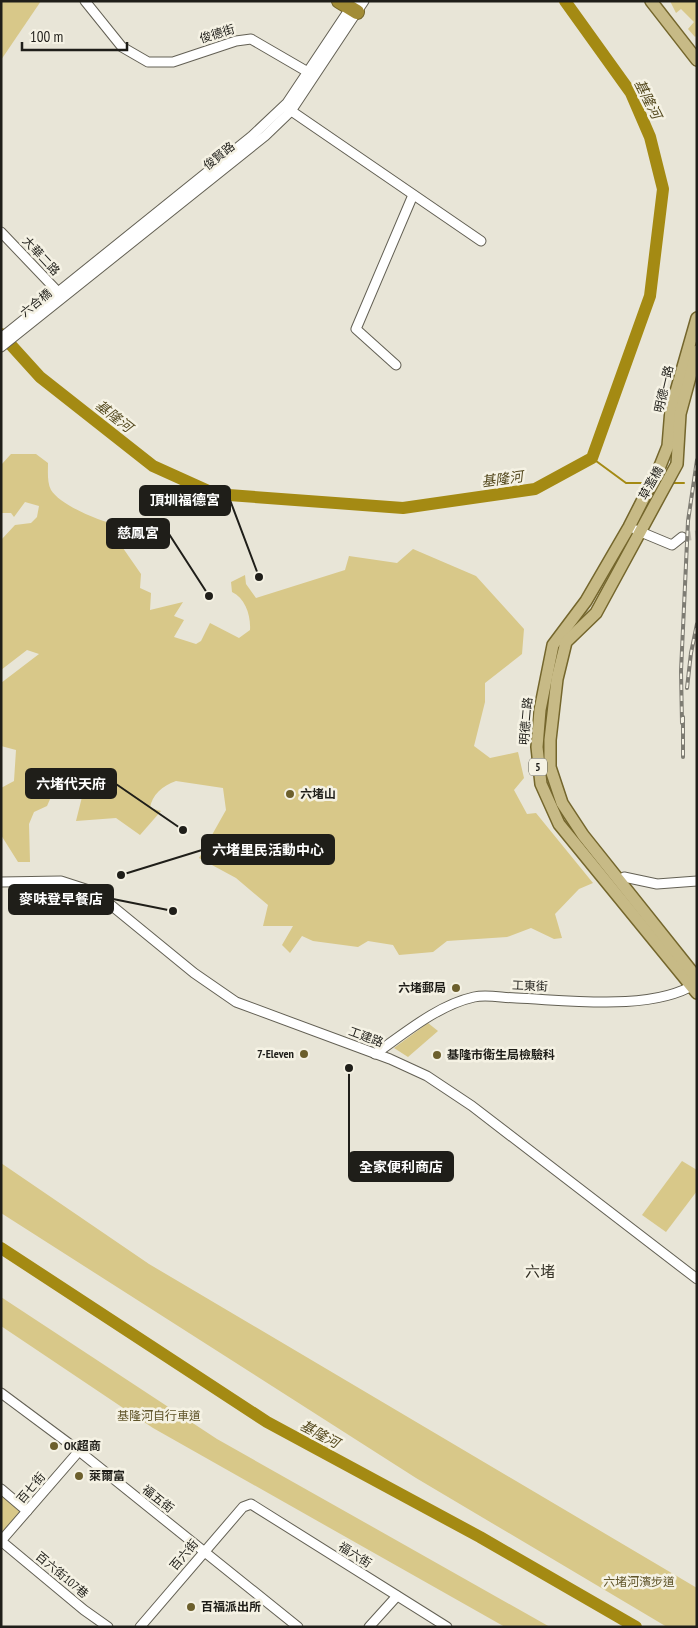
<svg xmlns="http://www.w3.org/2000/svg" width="698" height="1628" font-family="'PT Sans Narrow','Noto Sans TC',sans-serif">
<rect width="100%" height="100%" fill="#e8e5d7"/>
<g fill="#d8c889">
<polygon points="1,1 41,1 1,60"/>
<polygon points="670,1 697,1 697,35 695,37 688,29 694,22 681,9 676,13"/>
<path d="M11 454H36L48 463C48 472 47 482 51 490 60 505 101 522 118 525 136 527 138 525 153 537L119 533 116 538 141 574 140 588 151 593 150 610 183 602 174 616 184 620 174 637 196 644 201 641 210 623 239 638 250 630C251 615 245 598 232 592L231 582 245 575 246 584 256 598 345 570 349 556 397 563 413 549 476 576 524 629 522 654 485 683V702L474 746 490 758 518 752 524 778 514 790 527 814 536 813 593 883 579 889 555 914 562 938 554 939 531 928 507 937 447 941 433 952 399 955 393 945 368 941 358 947 313 941 302 936 290 953 282 945 293 926H263L268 905 236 878 199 858 226 810 223 788 176 781C162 786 152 795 150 808L161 811 140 835 116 818 76 821 84 789 72 773 62 772 47 806 34 812 29 824 30 862H18L1 835V788L14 781 16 750 1 746V683L39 654 27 650 1 670V540L15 525 31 523 37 517 39 506 25 502 14 517 11 513H1V465Z"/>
<polygon points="428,1023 438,1031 408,1057 394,1048"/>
<polygon points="682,1161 697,1170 697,1191 666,1232 642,1215"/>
<polygon points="1,1163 149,1264 697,1588 697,1627 667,1627 416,1478 1,1213"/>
<polygon points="1,1297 217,1439 550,1627 505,1627 153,1428 1,1326"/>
<polygon points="1,1494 22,1510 1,1535"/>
</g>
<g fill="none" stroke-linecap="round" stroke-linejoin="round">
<g stroke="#a48a13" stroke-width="2">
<polyline points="592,458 626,483 647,483"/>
<polyline points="672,483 684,483"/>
</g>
<g stroke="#a48a13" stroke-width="12">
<polyline points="1,334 40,377 153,466 215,494 403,508 535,489 592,458 650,296 663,189 650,137 631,93 565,1"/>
<polyline points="1,1248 267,1422 480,1537 636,1627"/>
</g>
<polyline stroke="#c0bdb1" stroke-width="9" stroke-dasharray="9 4.5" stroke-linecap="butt" points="682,537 697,535"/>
<defs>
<g id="minor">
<polyline points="85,1 122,47 148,62 173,62 236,41 251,39 313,75"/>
<polyline points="287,108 481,241"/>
<polyline points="1,232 61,295"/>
<polyline points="1,338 252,136 287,103 355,1"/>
<polyline points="1,347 265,136 291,111 364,1"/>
<polyline points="396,365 356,329 413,195"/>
<polyline points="636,530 672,545 682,537"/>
<polyline points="624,877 657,884 697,881"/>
<polyline points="1,882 61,881 95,892 194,973 236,1002 390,1059 427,1076 472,1106 697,1279"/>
<path d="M375 1054C405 1033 438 1005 474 997 487 994 503 998 516 998 568 1000 652 1012 697 983"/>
<polyline points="1,1393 79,1451 298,1627"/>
<polyline points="1,1489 27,1511"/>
<polyline points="1,1541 84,1610 108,1627"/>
<polyline points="1,1541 79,1451"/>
<polyline points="140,1627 243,1507 251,1504 447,1627"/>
<polyline points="369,1627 397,1596"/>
</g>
<g id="major">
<polyline points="651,1 697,60"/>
<polyline points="697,318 671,409 668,446 660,466 629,527 586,601 553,645 540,710 537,747 541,784 559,824 697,993"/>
<polyline points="697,351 680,414 677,464 596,613 566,642 557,679 550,740 550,767 562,803 583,835 697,978"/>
</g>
<polyline id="highway" points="339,1 357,12"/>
</defs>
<use href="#minor" stroke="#636054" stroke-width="11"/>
<use href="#major" stroke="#74662c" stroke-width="14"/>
<use href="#highway" stroke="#74662c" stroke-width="16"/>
<use href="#minor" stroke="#fff" stroke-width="9"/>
<use href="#major" stroke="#c7ba86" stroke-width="11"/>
<use href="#highway" stroke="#a28c36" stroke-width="14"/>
<defs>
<g id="rail">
<polyline points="687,688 691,653 697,624"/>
<polyline points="683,717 683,757"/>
<polyline points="682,723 681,671 688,521 697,460"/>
</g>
</defs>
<use href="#rail" stroke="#7e7c73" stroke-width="4"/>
<use href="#rail" stroke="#f5f2e4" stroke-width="2" stroke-dasharray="5.5" stroke-linecap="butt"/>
</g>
<g fill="#6c5f2c" stroke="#f5f2e4" stroke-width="2">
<circle cx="290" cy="794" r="5"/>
<circle cx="456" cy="988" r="5"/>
<circle cx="304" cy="1054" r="5"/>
<circle cx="437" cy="1055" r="5"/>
<circle cx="54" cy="1446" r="5"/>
<circle cx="79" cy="1476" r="5"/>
<circle cx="191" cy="1607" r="5"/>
</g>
<g text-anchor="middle" stroke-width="5" stroke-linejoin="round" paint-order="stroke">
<rect fill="#f5f2e4" stroke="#5f5e56" stroke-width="1" x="529" y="758.5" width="18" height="17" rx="4"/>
<g font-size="11" font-weight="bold" fill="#1f1e19">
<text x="538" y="771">5</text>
</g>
<g font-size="12" fill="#1f1e19" stroke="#f5f2e4">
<text transform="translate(217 34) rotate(-17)" y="4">俊德街</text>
<text transform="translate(219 156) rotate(-39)" y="4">俊賢路</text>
<text transform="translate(41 256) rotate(47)" y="4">大華二路</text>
<text transform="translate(36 303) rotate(-39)" y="4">六合橋</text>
<text transform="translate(664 389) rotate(-77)" y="4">明德一路</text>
<text transform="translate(651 483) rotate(-61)" y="4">草濫橋</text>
<text transform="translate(526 721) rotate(-85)" y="4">明德二路</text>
<text transform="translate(530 986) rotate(2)" y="4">工東街</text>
<text transform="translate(366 1037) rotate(20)" y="4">工建路</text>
<text transform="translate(31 1488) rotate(-49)" y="4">百七街</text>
<text transform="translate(158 1499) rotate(38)" y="4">福五街</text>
<text transform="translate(184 1555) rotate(-50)" y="4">百六街</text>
<text transform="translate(355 1555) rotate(32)" y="4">福六街</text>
<text transform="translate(62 1575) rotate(40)" y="4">百六街107巷</text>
</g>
<g font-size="12" font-weight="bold" fill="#1f1e19" stroke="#f5f2e4" text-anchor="start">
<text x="300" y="798">六堵山</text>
<text x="446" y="992" text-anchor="end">六堵郵局</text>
<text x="294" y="1058" text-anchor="end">7-Eleven</text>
<text x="447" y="1059">基隆市衛生局檢驗科</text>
<text x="64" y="1450">OK超商</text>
<text x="89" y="1480">萊爾富</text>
<text x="201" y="1611">百福派出所</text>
</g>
<g font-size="12" fill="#60552a" stroke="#f5f2e4">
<text x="159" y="1420">基隆河自行車道</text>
<text x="639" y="1586">六堵河濱步道</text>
</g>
<g font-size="14" font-style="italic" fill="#554a1f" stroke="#f5f2e4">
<text transform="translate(648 99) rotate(63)" y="5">基隆河</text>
<text transform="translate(114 416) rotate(38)" y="5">基隆河</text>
<text transform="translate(502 479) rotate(-8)" y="5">基隆河</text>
<text transform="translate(320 1434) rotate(28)" y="5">基隆河</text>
</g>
<g font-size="15" fill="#302d22" stroke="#f5f2e4">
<text x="540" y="1277">六堵</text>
</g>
</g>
<path fill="none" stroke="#1f1e19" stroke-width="2" d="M259 577L230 500M209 596L169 534M183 830L116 784M121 875L202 850M173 911L113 899M349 1068L349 1167"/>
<g fill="#1f1e19" stroke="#f5f2e4" stroke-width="2">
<circle cx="259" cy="577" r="5"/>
<circle cx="209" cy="596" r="5"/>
<circle cx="183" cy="830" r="5"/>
<circle cx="121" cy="875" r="5"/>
<circle cx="173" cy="911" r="5"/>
<circle cx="349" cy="1068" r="5"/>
</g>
<g fill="#1f1e19" stroke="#1f1e19" stroke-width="2">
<rect x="140" y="486" width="90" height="29" rx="5"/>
<rect x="107" y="519" width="62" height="29" rx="5"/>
<rect x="26" y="769" width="90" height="29" rx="5"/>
<rect x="202" y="835" width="132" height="29" rx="5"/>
<rect x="9" y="885" width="104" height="29" rx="5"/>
<rect x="349" y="1152" width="104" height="29" rx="5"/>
</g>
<g font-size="14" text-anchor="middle" font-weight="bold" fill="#fff">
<text x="185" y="505">頂圳福德宮</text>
<text x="138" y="538">慈鳳宮</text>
<text x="71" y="789">六堵代天府</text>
<text x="268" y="855">六堵里民活動中心</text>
<text x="61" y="904">麥味登早餐店</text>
<text x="401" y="1172">全家便利商店</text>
</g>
<rect width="698" height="1628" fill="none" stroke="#1f1e19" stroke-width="5"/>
<path d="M22 42v8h105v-8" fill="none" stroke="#1f1e19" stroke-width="2.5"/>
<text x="30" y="42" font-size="15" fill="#1f1e19" stroke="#f5f2e4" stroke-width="4" paint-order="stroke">100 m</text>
</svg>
